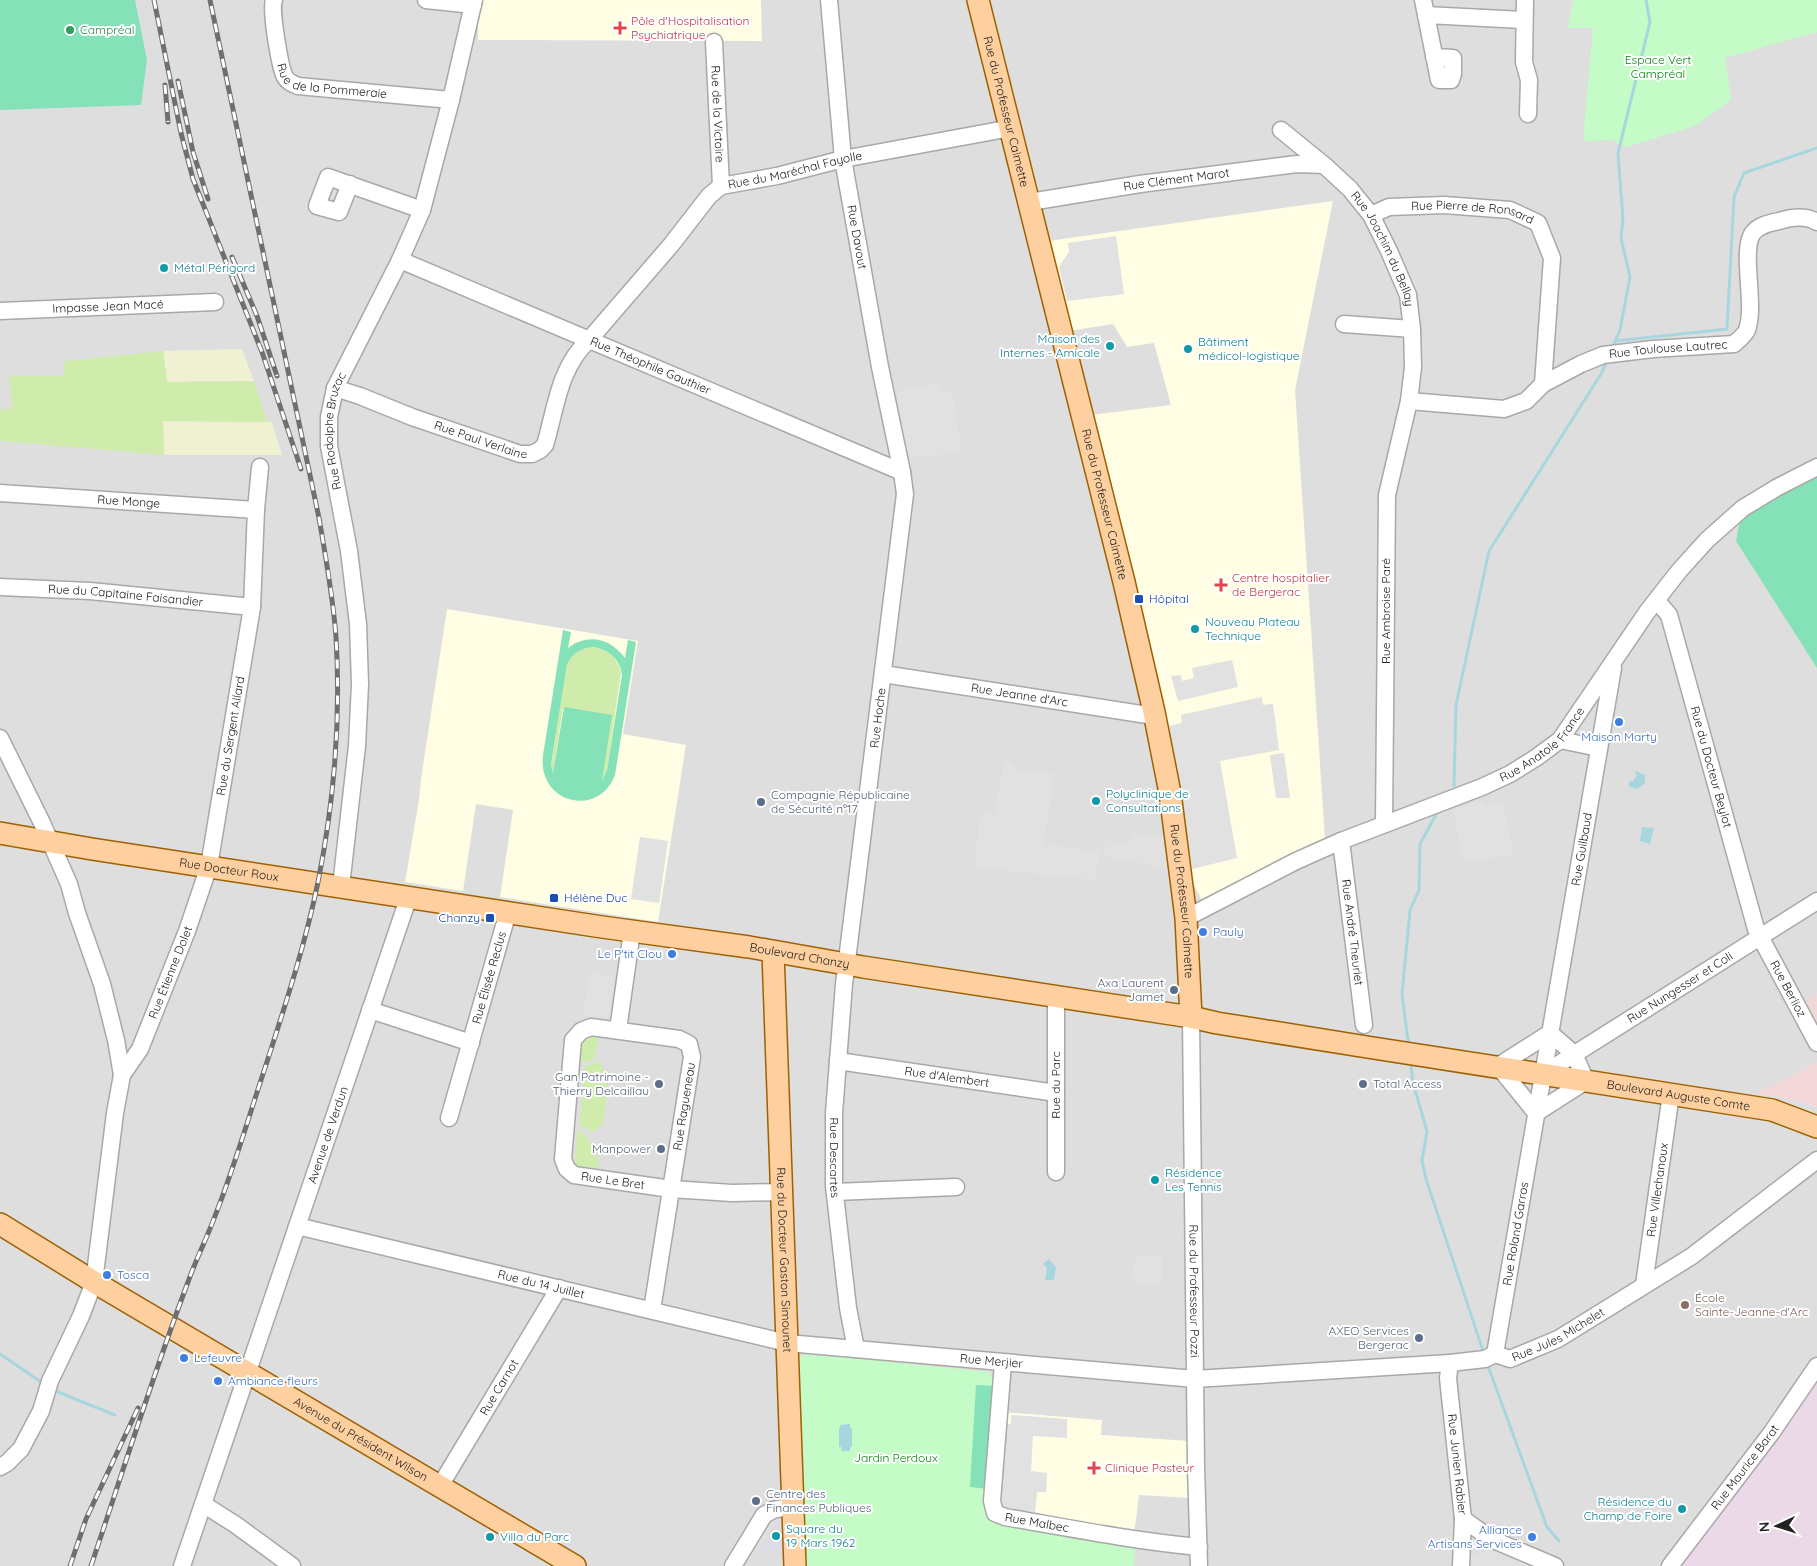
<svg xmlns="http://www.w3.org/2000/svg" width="1817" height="1566" font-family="Quicksand,sans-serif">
<rect width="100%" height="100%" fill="#f1eee8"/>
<polygon fill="#dfdede" points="0,0 1817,0 1817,994 1805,1002 1817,1025 1817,1062 1756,1094 1795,1100 1817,1107 1817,1378 1676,1566 0,1566"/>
<g fill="#f2d7d8">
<polygon points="1817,994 1817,1025 1804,1002"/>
<polygon points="1817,1062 1817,1107 1795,1100 1755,1094"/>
</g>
<polygon fill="#ebd9e8" points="1817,1378 1817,1566 1676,1566"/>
<g fill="#fffde3">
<polygon points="481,0 761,0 762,41 478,40 478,15"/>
<polygon points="1333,201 1295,390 1325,838 1202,901 1192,881 1091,415 1171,405 1154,343 1127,347 1113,324 1069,331 1048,241"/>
<polygon points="447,609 638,641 623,734 686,745 658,922 500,897 513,810 476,804 463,891 405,882 419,800 421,779"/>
<polygon points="1003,1412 1102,1420 1101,1435 1189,1441 1190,1498 1139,1495 1134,1535 1004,1514"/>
</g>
<g fill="#f0f0d3">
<polygon points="242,349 254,381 167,382 163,351"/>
<polygon points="163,421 272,422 282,455 164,455"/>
</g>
<g fill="#d0ecad">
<polygon points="163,351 167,382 254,381 268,422 163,421 164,455 0,441 0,410 12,409 9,376 64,376 64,361"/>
<path d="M591 647C607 648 617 657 621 672L607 770 601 783 563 707 553 774 551 764 567 665C572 654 579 649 591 647Z"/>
<path d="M592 1035 599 1036 595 1058 587 1062 580 1061C581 1051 580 1039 592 1035Z"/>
<polygon points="599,1061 609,1078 603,1125 591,1133 586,1128 579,1126 585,1067"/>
<path d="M578 1129C590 1138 599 1155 599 1171L574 1167Z"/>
</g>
<g fill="#c5fbc6">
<polygon points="1573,0 1817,0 1817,32 1725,58 1731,100 1697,125 1627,147 1611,140 1583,141 1593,28 1568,28"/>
<polygon points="805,1353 989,1372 996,1386 987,1510 1135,1544 1134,1566 806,1566 798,1359"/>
</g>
<g fill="#85e1b8" fill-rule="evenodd">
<polygon points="0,0 135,0 147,60 141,105 0,110"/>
<polygon points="1817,474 1817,668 1736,541 1740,520 1787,489"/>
<path d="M563 630 571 632 568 648C588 633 610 638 625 658L628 640 636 642 615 775C598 819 537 803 543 755ZM594 647C609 650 620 659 622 675L607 770 602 781 612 715 564 707 553 773 551 764 567 665C572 653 581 648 594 647Z"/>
<polygon points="976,1385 995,1386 988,1489 970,1487"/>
</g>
<g fill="#e1e1e1">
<polygon points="1116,236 1124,294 1067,301 1059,267 1069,252 1068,243"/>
<polygon points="939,384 941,394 952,392 962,453 911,457 905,449 897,391"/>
<polygon points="1232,660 1238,687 1178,701 1171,676 1181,675 1182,681 1194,678 1192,668"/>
<polygon points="1262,697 1263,705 1273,704 1279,750 1220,761 1237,858 1192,869 1169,726 1182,723 1181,715"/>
<polygon points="1284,753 1290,798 1276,798 1270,755"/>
<polygon points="1003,761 1013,762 1016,769 1054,774 1044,844 1100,852 1095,880 974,867 980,814 995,814"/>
<polygon points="1482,800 1486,805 1502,802 1514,854 1463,862 1453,811"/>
<polygon points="1131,833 1167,838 1166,868 1104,856 1105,841 1128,844"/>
<polygon points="640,837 668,841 659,903 631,899"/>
<polygon points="590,973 615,977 608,1019 583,1016"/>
<polygon points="1136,1255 1162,1256 1161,1285 1131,1282"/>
<polygon points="1011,1415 1067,1419 1067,1438 1033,1436 1031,1471 1047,1473 1046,1492 1037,1492 1035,1513 1001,1509 998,1502 1003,1424 1011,1424"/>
<polygon points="763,1517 775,1520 754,1556 743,1549"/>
<polygon points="1494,1547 1537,1566 1468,1566 1469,1561"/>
</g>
<polygon fill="#dcdce7" points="776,1521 784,1522 783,1550 760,1550"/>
<g fill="#a8d6df">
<polygon points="1636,771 1645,775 1645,783 1637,789 1629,787 1629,781 1633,781 1637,775 1635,773"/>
<polygon points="1642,827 1654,828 1650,844 1640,841"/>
<polygon points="1049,1259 1056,1267 1054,1280 1045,1280 1047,1268 1043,1264"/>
<polygon points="850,1424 850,1428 852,1428 852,1447 850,1447 850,1451 842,1451 841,1447 839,1447 839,1429 840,1428 840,1425"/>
</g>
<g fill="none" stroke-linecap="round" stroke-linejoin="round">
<g stroke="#a8d6df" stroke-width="3">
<polyline points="1615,341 1727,329 1734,197 1744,173 1817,148"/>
<polyline points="1612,349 1620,330 1630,277 1621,238 1623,219 1618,153 1650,22 1646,0"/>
<polyline points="1454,786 1456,705 1489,551 1601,374 1608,359"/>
<polyline points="1408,1041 1402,994 1410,910 1419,890 1420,844 1438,811"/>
<polyline points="1411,1065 1413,1083 1427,1131 1422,1161 1426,1179 1483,1351"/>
<polyline points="0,1354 41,1382"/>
<polyline points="1488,1366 1547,1527 1559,1541"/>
<polyline points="58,1392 115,1415"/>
</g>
<defs>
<g id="minor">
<path id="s1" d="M274 0C270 9 280 68 285 77 288 82 293 84 298 86L451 100"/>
<polyline points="426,0 473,5"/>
<path id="s2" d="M829 0 843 159 880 367 902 472 905 494 844 984 834 1113V1186L848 1308 856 1349"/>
<polyline points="1423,0 1439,80 1451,80 1453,74 1453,58 1434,57"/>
<polyline points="1525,0 1524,62 1529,80 1528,114"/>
<polyline points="1426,15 1523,20"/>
<path id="s3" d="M714 42 721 186"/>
<path id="s4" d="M1281 130 1324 165 1350 189 1371 215 1389 251 1408 295 1412 329 1413 367 1409 401 1387 495 1384 824"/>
<polyline points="350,184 339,212 317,206 328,177 422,210"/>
<path id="s5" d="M1030 202 1140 184 1297 164 1324 165"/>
<path id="s6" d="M1371 215 1389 207 1444 205 1510 210 1538 223 1552 258 1543 384"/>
<path id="s7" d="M400 260 902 472"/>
<path id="s8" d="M0 311 215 302"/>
<polyline points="1344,324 1412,329"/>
<path id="s9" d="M335 388 360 396 412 417 520 454H532L540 450 545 445C556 408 559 367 589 340L671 245 709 196 721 186 777 176 843 159 1011 128"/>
<path id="s10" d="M1409 401 1504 409 1526 401 1543 384 1581 364 1603 355 1653 349 1734 344C1738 340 1745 335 1747 330 1756 305 1741 254 1752 234 1758 225 1770 223 1779 221 1792 217 1805 215 1817 222"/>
<path id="s11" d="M0 493 256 510"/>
<path id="s12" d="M0 587 90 591 252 607"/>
<path id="s13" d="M1657 601 1669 615 1756 929 1817 1043"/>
<path id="s14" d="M883 674 1154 716"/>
<polyline points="0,738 42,823 69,884 77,913 102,984 116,1040 122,1075 115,1113 94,1282 81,1316 50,1381 41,1411 21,1449 7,1463 0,1467"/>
<polyline points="1560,740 1599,748"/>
<path id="s15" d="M1341 841 1364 1025"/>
<path id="s16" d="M341 886 357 746 360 684 358 624 349 551 329 446V417L335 388 400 260 422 210 451 100 474 0"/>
<path id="s17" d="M1186 918 1296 861 1341 841 1482 787 1510 774 1537 757 1560 740 1647 612 1679 571 1707 540 1743 508 1776 488 1817 467"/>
<polyline points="370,1010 471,1043"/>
<path id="s18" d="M1191 1017 1196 1467 1199 1566"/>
<polyline points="618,1030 632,931"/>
<polygon points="1550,1033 1574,1054 1586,1081 1536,1113 1498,1066"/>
<path id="s19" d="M838 1061 1056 1093"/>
<path id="s20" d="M1543 1074 1817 901"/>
<path id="s21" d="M122 1075 140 1049 187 931 209 866 252 607 256 510 260 467"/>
<path id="s22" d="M449 1118 508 912"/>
<polyline points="1056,1172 1056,997"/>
<polyline points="835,1192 956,1187"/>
<path id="s23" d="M297 1226 787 1343 1195 1379 1450 1363 1485 1359 1495 1354 1510 1359 1558 1339 1692 1256 1817 1160"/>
<path id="s24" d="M1644 1285 1671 1094"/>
<path id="s25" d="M652 1310 692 1057 689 1044 679 1039 591 1027 581 1031 573 1040 563 1159 567 1169 574 1175 671 1189 732 1193 782 1192"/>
<path id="s26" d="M1495 1354 1613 668"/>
<path id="s27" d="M1003 1363 992 1501 995 1513 1005 1517C1069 1528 1134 1541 1199 1547"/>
<path id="s28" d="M1450 1363 1448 1378 1463 1519 1461 1566"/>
<path id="s29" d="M440 1486 559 1288"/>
<polyline points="203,1504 236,1525 292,1566"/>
<polyline points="1463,1519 1491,1539 1555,1566"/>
<path id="s30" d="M182 1566 409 896"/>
<polyline points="733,1566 764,1515 773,1510 793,1506"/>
<path id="s31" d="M1670 1566 1772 1432 1817 1366"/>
</g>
<g id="major">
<path id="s32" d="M978 0 1124 582 1154 712 1170 793 1186 918 1191 1017"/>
<path id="s33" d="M0 833 92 849 602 927 749 947 863 967 1191 1017 1217 1023 1367 1047 1772 1110 1817 1127"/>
<path id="s34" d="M773 952 795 1566"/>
<path id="s35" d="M0 1224 94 1282 575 1566"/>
</g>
</defs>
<use href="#minor" stroke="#a8a8a8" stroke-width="19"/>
<use href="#major" stroke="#9e6000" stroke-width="24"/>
<use href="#minor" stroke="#fff" stroke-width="16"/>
<use href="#major" stroke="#fed0a0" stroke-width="21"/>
<defs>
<g id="rail">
<polyline points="154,0 181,133 193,179 262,352 301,469"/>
<polyline points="178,81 193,152 208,199"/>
<polyline points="165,85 168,122"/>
<polyline points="232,257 257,316 277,376"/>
<polyline points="70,1566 86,1519 138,1408"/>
<path d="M91 1566C123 1471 153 1375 188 1282 196 1259 207 1238 215 1216 234 1168 248 1119 264 1071 284 1009 305 946 318 882 334 802 341 719 336 637 333 597 326 558 319 518L210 0"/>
</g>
</defs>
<use href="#rail" stroke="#6f6f6f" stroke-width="5"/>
<use href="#rail" stroke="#fff" stroke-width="3" stroke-dasharray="9" stroke-linecap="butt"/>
</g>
<g fill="#e0444e" stroke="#fff" stroke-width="2">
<path d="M617.5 20.5h5v5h5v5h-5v5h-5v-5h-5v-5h5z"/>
<path d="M1218.5 577.5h5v5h5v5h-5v5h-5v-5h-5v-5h5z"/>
<path d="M1091.5 1460.5h5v5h5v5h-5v5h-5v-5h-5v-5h5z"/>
</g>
<circle fill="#2e9e5b" stroke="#fff" stroke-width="2" cx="70" cy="30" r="5"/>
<g fill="#0f9aa8" stroke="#fff" stroke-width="2">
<circle cx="164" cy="268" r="5"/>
<circle cx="1110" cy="346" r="5"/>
<circle cx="1188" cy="349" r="5"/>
<circle cx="1195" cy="629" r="5"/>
<circle cx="1096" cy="801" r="5"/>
<circle cx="1155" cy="1180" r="5"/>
<circle cx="1682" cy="1509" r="5"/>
<circle cx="776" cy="1536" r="5"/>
<circle cx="490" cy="1537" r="5"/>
</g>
<g fill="#1a4fb4" stroke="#fff" stroke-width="2">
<rect x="1134" y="594" width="10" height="10" rx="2.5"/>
<rect x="549" y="893" width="10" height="10" rx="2.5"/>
<rect x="485" y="913" width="10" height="10" rx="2.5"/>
</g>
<g fill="#3f7fe0" stroke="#fff" stroke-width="2">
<circle cx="1619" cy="722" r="5"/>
<circle cx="1203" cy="932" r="5"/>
<circle cx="672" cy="954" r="5"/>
<circle cx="107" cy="1275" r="5"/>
<circle cx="184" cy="1358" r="5"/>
<circle cx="218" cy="1381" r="5"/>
<circle cx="1532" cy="1537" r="5"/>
</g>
<g fill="#5c6f8a" stroke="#fff" stroke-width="2">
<circle cx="761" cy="802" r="5"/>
<circle cx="1174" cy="990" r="5"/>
<circle cx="659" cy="1084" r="5"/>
<circle cx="1363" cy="1084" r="5"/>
<circle cx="661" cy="1149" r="5"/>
<circle cx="1419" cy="1338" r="5"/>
<circle cx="756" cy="1501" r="5"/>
</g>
<circle fill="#8d6e63" stroke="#fff" stroke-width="2" cx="1685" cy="1305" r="5"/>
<g text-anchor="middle" stroke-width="4" stroke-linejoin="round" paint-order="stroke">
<g font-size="12" fill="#be3a42" stroke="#fff" text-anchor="start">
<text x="631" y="25">Pôle d'Hospitalisation<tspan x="631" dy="14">Psychiatrique</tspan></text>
<text x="1232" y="582">Centre hospitalier<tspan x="1232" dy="14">de Bergerac</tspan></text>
<text x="1105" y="1472">Clinique Pasteur</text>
</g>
<g font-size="12" fill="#27864d" stroke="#fff" text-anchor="start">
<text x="80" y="34">Campréal</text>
</g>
<g font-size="12" fill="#0a840d" stroke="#fff">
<text x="1658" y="64">Espace Vert<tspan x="1658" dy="14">Campréal</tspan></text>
<text x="896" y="1462">Jardin Perdoux</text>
</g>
<g font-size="12" fill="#212121" stroke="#fff">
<text dy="4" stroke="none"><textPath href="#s1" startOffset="124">Rue de la Pommeraie</textPath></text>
<text dy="4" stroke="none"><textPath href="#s32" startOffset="115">Rue du Professeur Calmette</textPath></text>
<text dy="4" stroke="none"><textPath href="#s3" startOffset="72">Rue de la Victoire</textPath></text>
<text dy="4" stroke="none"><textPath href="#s9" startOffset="619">Rue du Maréchal Fayolle</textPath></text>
<text dy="4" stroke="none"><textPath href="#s5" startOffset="148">Rue Clément Marot</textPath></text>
<text dy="4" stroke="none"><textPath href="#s6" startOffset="104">Rue Pierre de Ronsard</textPath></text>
<text dy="4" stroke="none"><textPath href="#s2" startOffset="239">Rue Davout</textPath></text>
<text dy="4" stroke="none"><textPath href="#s4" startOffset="160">Rue Joachim du Bellay</textPath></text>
<text dy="4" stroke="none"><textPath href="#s8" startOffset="108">Impasse Jean Macé</textPath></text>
<text dy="4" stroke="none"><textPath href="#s10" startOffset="275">Rue Toulouse Lautrec</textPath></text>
<text dy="4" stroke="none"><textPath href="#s7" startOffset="272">Rue Théophile Gauthier</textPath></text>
<text dy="4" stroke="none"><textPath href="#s16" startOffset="459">Rue Rodolphe Bruzac</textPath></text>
<text dy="4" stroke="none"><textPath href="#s9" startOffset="155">Rue Paul Verlaine</textPath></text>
<text dy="4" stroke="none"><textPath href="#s11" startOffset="129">Rue Monge</textPath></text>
<text dy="4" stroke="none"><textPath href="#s32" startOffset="520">Rue du Professeur Calmette</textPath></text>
<text dy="4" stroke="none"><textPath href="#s12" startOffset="126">Rue du Capitaine Faisandier</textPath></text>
<text transform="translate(1386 611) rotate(-90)" y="4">Rue Ambroise Paré</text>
<text dy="4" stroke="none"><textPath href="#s14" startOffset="138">Rue Jeanne d'Arc</textPath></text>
<text transform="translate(878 718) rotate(-83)" y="4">Rue Hoche</text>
<text dy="4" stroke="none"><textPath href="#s21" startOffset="359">Rue du Sergent Allard</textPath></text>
<text dy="4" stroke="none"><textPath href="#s17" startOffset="399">Rue Anatole France</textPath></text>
<text dy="4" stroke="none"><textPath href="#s13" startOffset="176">Rue du Docteur Beylot</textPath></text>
<text dy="4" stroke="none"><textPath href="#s26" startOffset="512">Rue Guilbaud</textPath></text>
<text dy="4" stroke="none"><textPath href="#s33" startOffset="232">Rue Docteur Roux</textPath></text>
<text dy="4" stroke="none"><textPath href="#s32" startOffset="925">Rue du Professeur Calmette</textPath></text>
<text dy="4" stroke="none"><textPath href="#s15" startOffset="92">Rue André Theuriet</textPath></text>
<text dy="4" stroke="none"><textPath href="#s33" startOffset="809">Boulevard Chanzy</textPath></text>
<text dy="4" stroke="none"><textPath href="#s21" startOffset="114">Rue Étienne Dolet</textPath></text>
<text dy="4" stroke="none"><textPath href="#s22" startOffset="146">Rue Élisée Reclus</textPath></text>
<text dy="4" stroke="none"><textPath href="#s20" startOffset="162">Rue Nungesser et Coli</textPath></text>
<text dy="4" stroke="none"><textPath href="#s13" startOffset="412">Rue Berlioz</textPath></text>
<text dy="4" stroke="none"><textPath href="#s19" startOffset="110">Rue d'Alembert</textPath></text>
<text transform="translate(1056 1085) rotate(-90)" y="4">Rue du Parc</text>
<text dy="4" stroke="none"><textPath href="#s33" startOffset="1699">Boulevard Auguste Comte</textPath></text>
<text dy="4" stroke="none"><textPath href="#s25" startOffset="206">Rue Ragueneau</textPath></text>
<text dy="4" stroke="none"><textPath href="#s30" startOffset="455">Avenue de Verdun</textPath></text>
<text dy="4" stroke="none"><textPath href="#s2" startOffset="1168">Rue Descartes</textPath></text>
<text dy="4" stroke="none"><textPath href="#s25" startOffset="571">Rue Le Bret</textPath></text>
<text dy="4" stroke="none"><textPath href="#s24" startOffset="96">Rue Villechanoux</textPath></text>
<text dy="4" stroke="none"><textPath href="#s26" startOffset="122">Rue Roland Garros</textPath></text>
<text dy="4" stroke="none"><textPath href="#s34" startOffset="308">Rue du Docteur Gaston Simounet</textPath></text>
<text dy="4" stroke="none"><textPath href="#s23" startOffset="251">Rue du 14 Juillet</textPath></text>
<text dy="4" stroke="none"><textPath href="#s18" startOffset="274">Rue du Professeur Pozzi</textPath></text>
<text dy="4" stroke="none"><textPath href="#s23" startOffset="1285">Rue Jules Michelet</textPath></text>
<text dy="4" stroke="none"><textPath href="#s23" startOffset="709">Rue Merjier</textPath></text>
<text dy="4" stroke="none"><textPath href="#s29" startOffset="115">Rue Carnot</textPath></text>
<text dy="4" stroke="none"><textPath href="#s35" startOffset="420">Avenue du Président Wilson</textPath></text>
<text dy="4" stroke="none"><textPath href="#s28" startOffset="102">Rue Junien Rabier</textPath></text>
<text dy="4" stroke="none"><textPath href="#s31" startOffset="124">Rue Maurice Barat</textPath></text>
<text dy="4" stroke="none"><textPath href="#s27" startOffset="194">Rue Malbec</textPath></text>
</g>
<g font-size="12" fill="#0d838f" stroke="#fff" text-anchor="start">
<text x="174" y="272">Métal Périgord</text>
<text x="1100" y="343" text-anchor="end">Maison des<tspan x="1100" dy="14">Internes - Amicale</tspan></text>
<text x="1198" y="346">Bâtiment<tspan x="1198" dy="14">médicol-logistique</tspan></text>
<text x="1205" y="626">Nouveau Plateau<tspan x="1205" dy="14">Technique</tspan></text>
<text x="1106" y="798">Polyclinique de<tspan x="1106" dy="14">Consultations</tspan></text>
<text x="1165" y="1177">Résidence<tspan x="1165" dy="14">Les Tennis</tspan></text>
<text x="1672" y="1506" text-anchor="end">Résidence du<tspan x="1672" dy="14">Champ de Foire</tspan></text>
<text x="786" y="1533">Square du<tspan x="786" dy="14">19 Mars 1962</tspan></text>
<text x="500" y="1541">Villa du Parc</text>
</g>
<g font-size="12" fill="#164399" stroke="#fff" text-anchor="start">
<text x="1149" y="603">Hôpital</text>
<text x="564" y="902">Hélène Duc</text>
<text x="480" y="922" text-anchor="end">Chanzy</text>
</g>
<g font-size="12" fill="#366cbe" stroke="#fff" text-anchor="start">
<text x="1619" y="741" text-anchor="middle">Maison Marty</text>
<text x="1213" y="936">Pauly</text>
<text x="662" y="958" text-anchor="end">Le P'tit Clou</text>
<text x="117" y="1279">Tosca</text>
<text x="194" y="1362">Lefeuvre</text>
<text x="228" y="1385">Ambiance fleurs</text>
<text x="1522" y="1534" text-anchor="end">Alliance<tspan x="1522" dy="14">Artisans Services</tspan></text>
</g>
<g font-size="12" fill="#4e5e75" stroke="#fff" text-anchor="end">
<text x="771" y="799" text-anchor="start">Compagnie Républicaine<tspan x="771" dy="14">de Sécurité n°17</tspan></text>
<text x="1164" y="987">Axa Laurent<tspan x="1164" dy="14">Jamet</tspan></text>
<text x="649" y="1081">Gan Patrimoine -<tspan x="649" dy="14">Thierry Delcaillau</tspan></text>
<text x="1373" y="1088" text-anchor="start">Total Access</text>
<text x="651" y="1153">Manpower</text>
<text x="1409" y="1335">AXEO Services<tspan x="1409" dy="14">Bergerac</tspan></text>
<text x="766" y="1498" text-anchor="start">Centre des<tspan x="766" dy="14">Finances Publiques</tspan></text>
</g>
<g font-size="12" fill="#785e54" stroke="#fff" text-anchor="start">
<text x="1695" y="1302">École<tspan x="1695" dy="14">Sainte-Jeanne-d'Arc</tspan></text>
</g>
</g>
<g transform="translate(1777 1526) rotate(266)" stroke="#ffffff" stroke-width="4" paint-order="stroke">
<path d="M0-4L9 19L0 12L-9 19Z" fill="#212121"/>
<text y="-8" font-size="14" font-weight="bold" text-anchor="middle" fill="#212121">N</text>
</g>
</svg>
